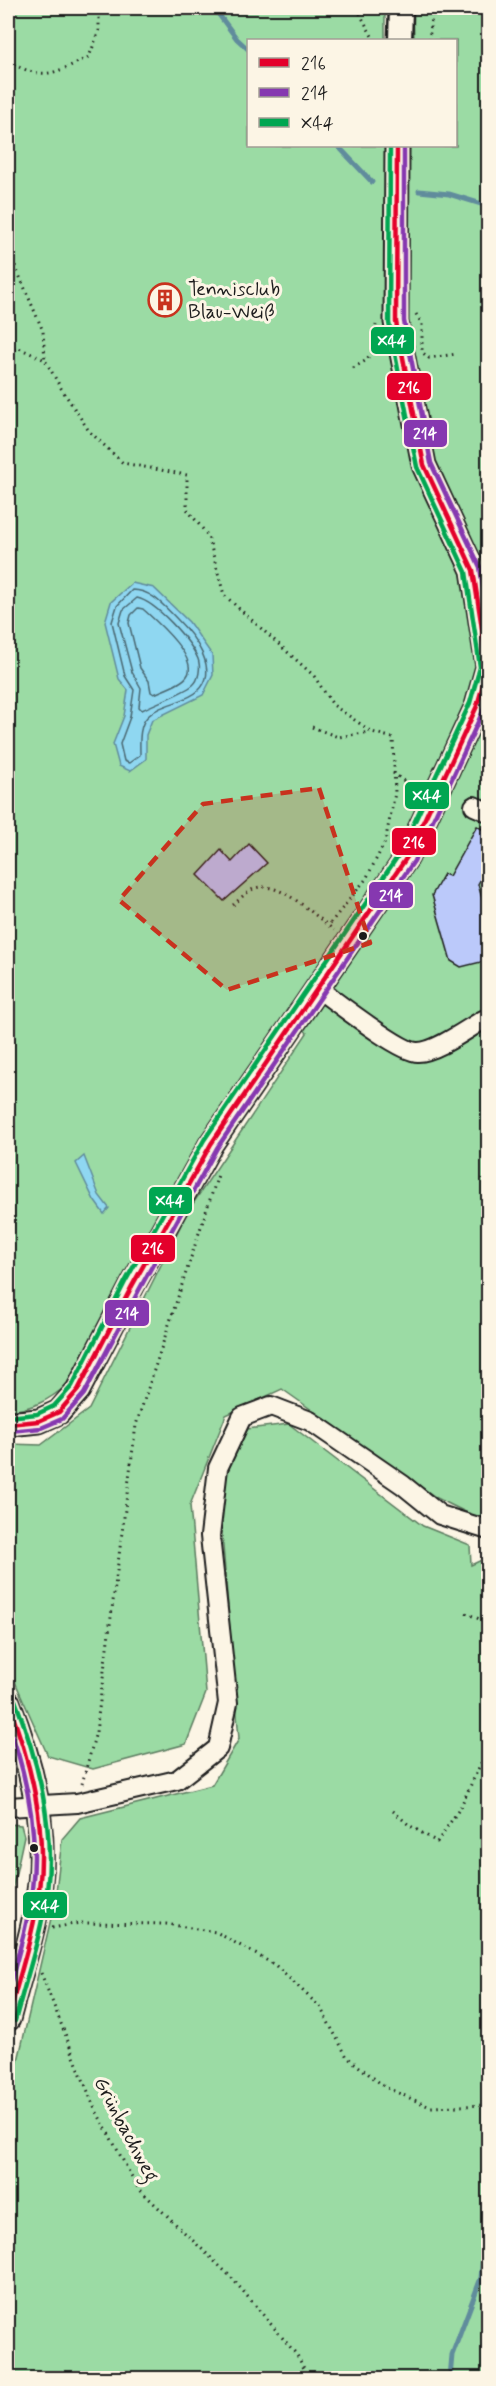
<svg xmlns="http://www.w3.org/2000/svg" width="496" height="2386" font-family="Mynerve,sans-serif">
<rect width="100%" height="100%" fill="#fcf5e5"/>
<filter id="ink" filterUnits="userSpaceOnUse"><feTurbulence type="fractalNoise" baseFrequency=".0167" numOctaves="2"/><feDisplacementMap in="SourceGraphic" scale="12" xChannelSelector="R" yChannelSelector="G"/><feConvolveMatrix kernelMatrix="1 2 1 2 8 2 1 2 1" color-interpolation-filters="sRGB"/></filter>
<g filter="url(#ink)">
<g fill="#9bdba4" stroke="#5c7c60" stroke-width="1.5">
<path d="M8 8H385V38L388 40H249V146H456V40H414L413 8H488V1523L437 1498 282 1389 226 1415 190 1505 206 1693 186 1744 93 1769 48 1756 8 1666V1444L41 1445 89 1409 188 1211 307 1033 290 1011 67 1385C48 1401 32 1409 8 1411Z"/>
<polygon points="289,1424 423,1526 470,1545 471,1565 488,1557 488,2378 8,2378 8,2104 55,1901 62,1839 80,1818 212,1785 239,1739 221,1522 228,1464 247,1429"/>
<polygon points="8,1824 21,1825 24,1836 8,1910"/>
</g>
<g fill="#8fd7f1" stroke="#618c9c" stroke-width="1.5">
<polygon points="132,583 154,588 189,622 212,655 213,675 203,695 152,720 146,735 146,759 130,771 119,766 113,744 124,716 128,690 119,679 105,622 111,602"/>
<polygon points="84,1156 99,1195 109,1208 104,1214 94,1200 76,1163"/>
</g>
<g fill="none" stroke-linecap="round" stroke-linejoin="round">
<g stroke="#4a6771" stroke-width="1.5">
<path d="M132 590C152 590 164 606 177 619 193 635 221 670 198 691 185 703 161 703 148 716 138 726 140 743 140 755L129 763 124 761 120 744 130 717 134 690 125 676 112 622 117 606Z"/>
<path d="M137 598C156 602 190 640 198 659 201 667 199 680 193 685 185 692 154 704 142 710L139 707 141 688 132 672 119 623 123 610Z"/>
<path d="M138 608 143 609C155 620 200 659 187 676 182 684 163 690 154 694L151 692 149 681 140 668 129 623 131 615Z"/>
</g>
<g stroke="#618c9c" stroke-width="5">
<polyline points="214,8 237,39 249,50"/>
<polyline points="338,146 372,182"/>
<polyline points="419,191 449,194 488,206"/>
<polyline points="450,2378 452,2355 481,2278 484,2244 488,2233"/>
</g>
</g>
<g fill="#bbc9fa" stroke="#1c1c1c" stroke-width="1.5">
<polygon points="477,826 489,833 489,864 478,884 489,923 489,960 461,967 451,961 432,895 444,874 449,876"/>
<polygon points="249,844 267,863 224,901 198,875 221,850 232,862"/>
</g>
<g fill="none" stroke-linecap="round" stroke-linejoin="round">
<defs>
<g id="minor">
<polyline points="474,806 488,812"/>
<path d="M317 988C334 1000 401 1053 418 1052 436 1052 467 1029 483 1020H488"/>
<polyline points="8,1807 77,1803 177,1780 218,1748 228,1703 210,1536 218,1468 242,1417 271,1406 310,1421 403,1485 440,1515 488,1530"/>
</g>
<g id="major">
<polyline points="400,40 401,8"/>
<polyline points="8,1424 39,1421 59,1412 78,1390 132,1286 211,1144 407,857 477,706 488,667 473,570 424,465 396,322 397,146"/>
<path d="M8 1703C29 1756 44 1814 41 1872 38 1922 20 1971 8 2019"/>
</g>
</defs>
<use href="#minor" stroke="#1c1c1c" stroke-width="22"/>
<use href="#major" stroke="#1c1c1c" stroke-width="27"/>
<g stroke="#1c1c1c" stroke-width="3" stroke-dasharray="1.5 4.5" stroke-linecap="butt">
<polyline points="357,8 374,40"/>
<polyline points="429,40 433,8"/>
<path d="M8 62C46 81 52 74 89 57L99 31V8"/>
<polyline points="8,249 43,331 45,360 61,388 89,431 123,463 187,475 187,509 208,536 224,595 314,676 333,705 372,732 393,738 395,793 385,842 366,879 328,926"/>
<polyline points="416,314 422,324 422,352 429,358 456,354"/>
<polyline points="8,351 19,348 45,360"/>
<polyline points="353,368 365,361 377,347 374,336 376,325"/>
<polyline points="312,727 338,737 370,732"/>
<polyline points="393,773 418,791"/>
<path d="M233 905C240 899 247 891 256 888 280 880 316 917 334 930"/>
<polyline points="466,1613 488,1623"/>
<polyline points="82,1784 96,1732 136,1425 219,1172"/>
<polyline points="393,1811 409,1825 437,1842 460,1808 488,1748"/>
<polyline points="52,1928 80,1923 166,1924 216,1932 275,1965 320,2007 347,2057 385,2087 430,2107 488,2105"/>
<polyline points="41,1973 94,2107 138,2188 231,2277 297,2355 309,2378"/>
</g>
<use href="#minor" stroke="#fcf5e5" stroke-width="18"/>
<use href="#major" stroke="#fcf5e5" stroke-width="22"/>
<defs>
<g id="bus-1">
<polyline points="8,1424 39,1421 59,1412 78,1390 132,1286 211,1144 407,857 477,706 488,667 473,570 424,465 396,322 397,146"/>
<path d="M8 1703C31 1763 47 1826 39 1890 34 1934 19 1976 8 2019"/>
</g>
<g id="bus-2">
<polyline points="404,146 404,321 431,463 480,567 488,621"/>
<polyline points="9,1431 41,1428 62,1419 84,1394 139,1290 217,1148 414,861 484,709 488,693"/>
<path d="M8 1723C27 1776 39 1833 32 1889 28 1924 17 1958 8 1992"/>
</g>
<g id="bus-3">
<polyline points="8,1417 37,1414 54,1406 72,1386 125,1282 204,1140 400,853 470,703 480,667 466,572 417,467 389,323 390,146"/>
<path d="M15 1700C38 1761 55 1826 47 1892 41 1936 26 1978 15 2021"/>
</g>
</defs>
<use href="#bus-1" stroke="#fcf5e5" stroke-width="9"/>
<use href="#bus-2" stroke="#fcf5e5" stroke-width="9"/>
<use href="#bus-3" stroke="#fcf5e5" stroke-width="9"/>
<use href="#bus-1" stroke="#e4002b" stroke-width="4.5"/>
<use href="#bus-2" stroke="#8638b0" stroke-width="4.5"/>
<use href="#bus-3" stroke="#00a651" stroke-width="4.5"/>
</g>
</g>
<path fill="#c8321e" fill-opacity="0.2" stroke="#c8321e" stroke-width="4.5" stroke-dasharray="12 8" stroke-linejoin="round" d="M319 788 370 943 227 990 119 900 203 804Z"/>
<defs>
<symbol id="building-ring" viewBox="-11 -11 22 22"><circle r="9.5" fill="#fcf5e5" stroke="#c8321e" stroke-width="1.5"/><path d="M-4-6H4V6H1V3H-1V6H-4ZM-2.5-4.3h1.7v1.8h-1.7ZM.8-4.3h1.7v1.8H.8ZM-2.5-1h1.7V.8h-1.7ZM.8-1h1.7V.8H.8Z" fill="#c8321e"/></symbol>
</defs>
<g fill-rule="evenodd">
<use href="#building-ring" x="146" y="281" width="38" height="38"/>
</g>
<g fill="#1c1c1c" stroke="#fcf5e5" stroke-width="2">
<circle cx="363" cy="936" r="5"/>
<circle cx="34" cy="1848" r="5"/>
</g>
<g text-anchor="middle" stroke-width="6" stroke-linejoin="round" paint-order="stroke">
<g font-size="20" fill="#1c1c1c" stroke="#fcf5e5" text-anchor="start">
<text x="188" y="295">Tennisclub<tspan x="188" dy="23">Blau-Weiß</tspan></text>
</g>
<g font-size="20" fill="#1c1c1c" stroke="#fcf5e5">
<text transform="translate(127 2129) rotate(62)" y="7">Grünbachweg</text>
</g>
</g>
<g stroke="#fcf5e5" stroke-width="2">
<rect x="370" y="326" width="45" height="29" rx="6" fill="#00a651"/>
<rect x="386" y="372" width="46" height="29" rx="6" fill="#e4002b"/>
<rect x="403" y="419" width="45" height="29" rx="6" fill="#8638b0"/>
<rect x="404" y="781" width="46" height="29" rx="6" fill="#00a651"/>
<rect x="391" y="827" width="46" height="29" rx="6" fill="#e4002b"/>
<rect x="368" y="881" width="46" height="28" rx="6" fill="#8638b0"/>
<rect x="148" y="1186" width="45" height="29" rx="6" fill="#00a651"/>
<rect x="130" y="1234" width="46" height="29" rx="6" fill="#e4002b"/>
<rect x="104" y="1299" width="46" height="28" rx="6" fill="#8638b0"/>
<rect x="22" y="1891" width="46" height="28" rx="6" fill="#00a651"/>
</g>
<g font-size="16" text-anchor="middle" font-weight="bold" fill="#fff">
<text x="392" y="346">X44</text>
<text x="409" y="393">216</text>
<text x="425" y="439">214</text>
<text x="427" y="801">X44</text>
<text x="414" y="848">216</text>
<text x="391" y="901">214</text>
<text x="170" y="1206">X44</text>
<text x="153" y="1254">216</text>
<text x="127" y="1319">214</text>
<text x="45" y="1911">X44</text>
</g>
<rect width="496" height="2386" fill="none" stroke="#fcf5e5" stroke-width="30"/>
<rect x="15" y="15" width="466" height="2356" fill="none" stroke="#1c1c1c" stroke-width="2" filter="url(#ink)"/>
<rect x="247" y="39" width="210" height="108" fill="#fcf5e5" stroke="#a29e95" stroke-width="1.5"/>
<rect x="259" y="58" width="30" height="9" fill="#e4002b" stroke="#a29e95" stroke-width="1.5"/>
<text x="301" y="69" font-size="18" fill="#1c1c1c">216</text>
<rect x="259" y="88" width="30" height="9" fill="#8638b0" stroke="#a29e95" stroke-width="1.5"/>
<text x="301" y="99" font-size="18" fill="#1c1c1c">214</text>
<rect x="259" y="118" width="30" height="9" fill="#00a651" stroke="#a29e95" stroke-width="1.5"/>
<text x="301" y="129" font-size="18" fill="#1c1c1c">X44</text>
</svg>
